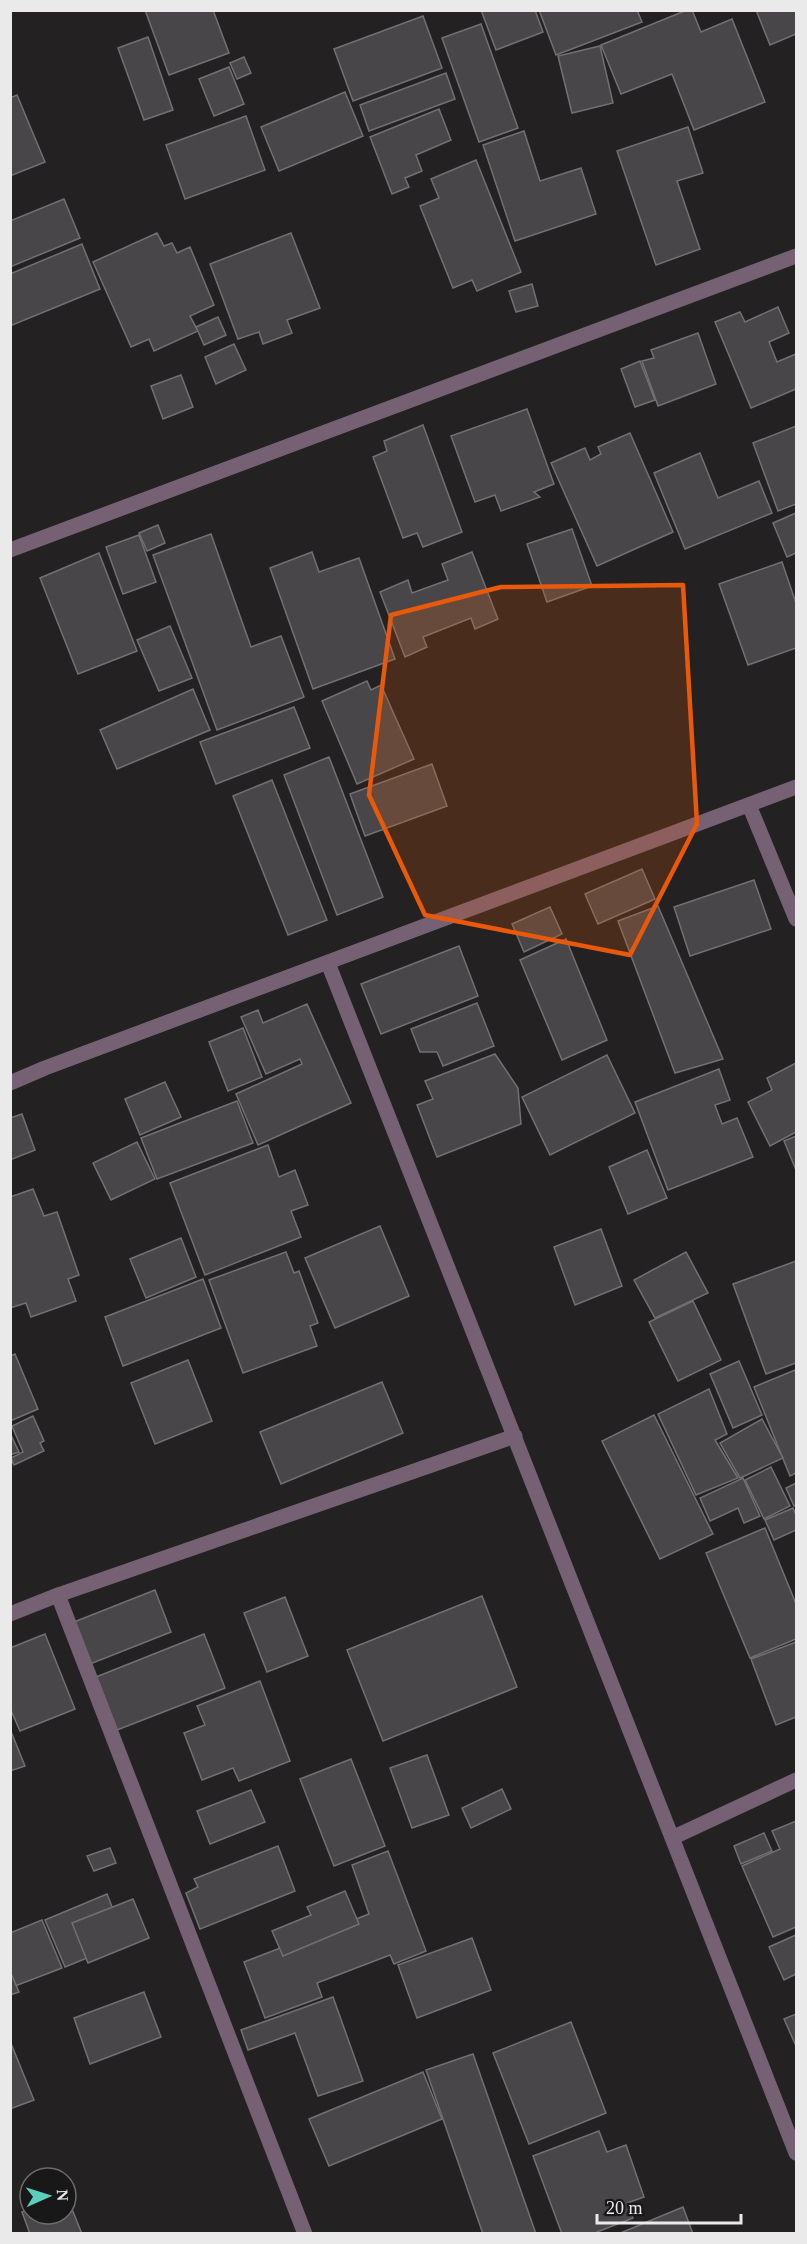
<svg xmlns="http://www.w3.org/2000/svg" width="807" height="2244" font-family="'Times New Roman',serif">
<rect width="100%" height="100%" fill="#232122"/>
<g fill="#484648" stroke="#727072" stroke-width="1.5">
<polygon points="145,10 213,10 229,53 169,75"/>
<polygon points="481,10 535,10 543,32 496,50"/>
<polygon points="539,10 637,10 642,22 556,55"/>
<polygon points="687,10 692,10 701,32 732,19 765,102 694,130 672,74 621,94 601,45"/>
<polygon points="756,10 796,10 796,34 770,45"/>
<polygon points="423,16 442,68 353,101 334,49"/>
<polygon points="481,24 518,128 479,142 442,38"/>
<polygon points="148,37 173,110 144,120 118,48"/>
<polygon points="600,46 613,103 572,113 558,56"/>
<polygon points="244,57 251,73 237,79 230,63"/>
<polygon points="229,67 244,104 214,116 199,79"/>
<polygon points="446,73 455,99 369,131 360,105"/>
<polygon points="345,92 363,136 279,171 261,127"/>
<polygon points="17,95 45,162 10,176 10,98"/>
<polygon points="439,109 451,140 416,155 422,171 405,178 409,187 392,194 370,137"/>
<polygon points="246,116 265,170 185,199 166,145"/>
<polygon points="688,127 703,173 677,181 700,249 656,265 617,151"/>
<polygon points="524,131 540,181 581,168 596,214 515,241 483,145"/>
<polygon points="476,160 521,272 477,291 472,280 453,288 420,206 439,198 431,179"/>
<polygon points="64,199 80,238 10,267 10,221"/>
<polygon points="157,233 164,246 172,243 177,253 190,247 214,305 190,316 198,331 154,351 149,339 131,347 93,262"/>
<polygon points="291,233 320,308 287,320 292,333 263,344 259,332 238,339 210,264"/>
<polygon points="82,244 100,289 10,326 10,274"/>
<polygon points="532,284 538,306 516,312 509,291"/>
<polygon points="778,307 789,333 769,342 777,362 796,354 796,389 751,408 715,322 740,312 745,322"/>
<polygon points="218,317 226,335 204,345 196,327"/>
<polygon points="698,333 716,384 658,406 642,361 654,358 651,350"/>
<polygon points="234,344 246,370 216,384 205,357"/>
<polygon points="640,361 655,400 635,407 621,369"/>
<polygon points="181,375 193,407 163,419 151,386"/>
<polygon points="527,409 554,484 534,492 540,497 501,511 495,495 475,502 451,436"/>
<polygon points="423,425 462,532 423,547 417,533 403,538 373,457 387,451 384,441"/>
<polygon points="796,426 796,504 778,511 753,443"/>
<polygon points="630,433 673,532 597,566 551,463 585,448 590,460 601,454 598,447"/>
<polygon points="700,453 718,498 759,481 772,513 685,549 654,473"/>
<polygon points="796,513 796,553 787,557 773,523"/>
<polygon points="158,525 165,543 147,551 139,533"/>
<polygon points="572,529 592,586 547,602 527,544"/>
<polygon points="211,534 251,647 281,636 304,697 217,730 153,555"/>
<polygon points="139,535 156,582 123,594 106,547"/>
<polygon points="312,552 319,572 359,558 395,659 313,689 270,568"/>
<polygon points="472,552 498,619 475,629 471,618 423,637 427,647 405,657 380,592 408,580 412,593 448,580 442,564"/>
<polygon points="99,553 137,651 78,674 40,578"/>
<polygon points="782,562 796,603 796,648 748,665 719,584"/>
<polygon points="170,626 192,678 159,691 137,640"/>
<polygon points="367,681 371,690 381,685 414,759 357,784 322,701"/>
<polygon points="193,689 210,730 117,769 100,730"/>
<polygon points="294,707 310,748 216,784 200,742"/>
<polygon points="329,757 383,897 337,915 284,775"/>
<polygon points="432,764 447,806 365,836 350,794"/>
<polygon points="272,780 327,920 288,935 233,796"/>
<polygon points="642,869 655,899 598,924 585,894"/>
<polygon points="754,880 771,929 690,956 674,907"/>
<polygon points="658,906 723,1059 675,1073 618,921"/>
<polygon points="550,907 562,934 524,952 512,924"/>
<polygon points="566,939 607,1040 562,1060 520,960"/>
<polygon points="459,946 478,996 381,1034 361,984"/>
<polygon points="477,1003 494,1046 443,1066 437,1052 420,1052 411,1029"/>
<polygon points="307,1004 351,1103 258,1145 236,1094 302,1064 300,1059 266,1074 241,1017 258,1010 263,1023"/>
<polygon points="243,1028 262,1077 228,1091 209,1042"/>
<polygon points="495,1054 518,1088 521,1124 437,1157 417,1105 433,1099 425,1081"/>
<polygon points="607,1055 635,1113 550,1155 522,1097"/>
<polygon points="796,1063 796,1132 770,1146 748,1102 772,1090 767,1078"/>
<polygon points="719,1069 730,1100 715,1105 722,1124 737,1118 753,1157 668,1190 635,1102"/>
<polygon points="165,1082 181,1117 140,1135 125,1099"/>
<polygon points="237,1101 253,1143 157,1179 141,1138"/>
<polygon points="22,1114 35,1150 10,1160 10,1118"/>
<polygon points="796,1136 796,1170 784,1141"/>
<polygon points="137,1142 155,1179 111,1200 93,1163"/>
<polygon points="268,1145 279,1177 295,1170 308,1205 291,1211 301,1237 205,1275 170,1183"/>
<polygon points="647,1150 667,1198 628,1214 609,1167"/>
<polygon points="33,1189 44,1216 57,1212 79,1275 68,1279 76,1301 31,1317 26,1303 10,1308 10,1197"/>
<polygon points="380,1226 409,1296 335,1328 305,1258"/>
<polygon points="601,1229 622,1286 575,1305 554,1247"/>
<polygon points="181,1238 196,1277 146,1298 130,1259"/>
<polygon points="286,1252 294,1273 299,1271 318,1323 310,1326 317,1346 243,1373 209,1280"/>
<polygon points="686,1252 708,1293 655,1318 634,1280"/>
<polygon points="796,1261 796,1363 766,1374 733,1284"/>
<polygon points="203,1279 221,1328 123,1366 105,1317"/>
<polygon points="693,1301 721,1360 678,1381 649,1322"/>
<polygon points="15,1354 38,1409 10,1421 10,1356"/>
<polygon points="188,1360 212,1421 155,1444 131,1383"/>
<polygon points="739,1361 762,1415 733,1428 710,1374"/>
<polygon points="795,1370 796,1374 796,1473 790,1476 754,1387"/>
<polygon points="382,1382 403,1433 281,1484 260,1432"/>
<polygon points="709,1389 727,1434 715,1440 738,1478 696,1495 658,1414"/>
<polygon points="654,1415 713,1534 660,1559 602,1441"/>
<polygon points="33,1416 44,1441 40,1443 44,1451 14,1465 11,1458 23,1452 12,1426"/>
<polygon points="762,1419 783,1458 740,1478 720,1443"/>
<polygon points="10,1433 19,1452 10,1455"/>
<polygon points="771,1467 790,1506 764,1519 745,1480"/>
<polygon points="743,1478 760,1516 744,1523 738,1508 710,1521 700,1498"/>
<polygon points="796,1483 796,1505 794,1506 786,1488"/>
<polygon points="793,1508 796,1515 796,1530 774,1540 765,1520"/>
<polygon points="765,1528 796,1604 796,1639 750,1658 706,1553"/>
<polygon points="155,1590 171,1632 90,1664 74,1622"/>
<polygon points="482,1596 517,1687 383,1741 347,1650"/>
<polygon points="285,1597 308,1656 267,1672 244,1613"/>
<polygon points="45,1634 75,1709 20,1731 10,1708 10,1648"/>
<polygon points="204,1634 225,1688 117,1730 96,1677"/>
<polygon points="796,1642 796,1717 776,1725 751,1659"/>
<polygon points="260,1681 290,1761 239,1781 233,1768 202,1780 184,1733 205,1725 197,1706"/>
<polygon points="10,1729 25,1766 10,1771"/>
<polygon points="427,1755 449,1815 412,1828 390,1768"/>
<polygon points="351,1759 385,1846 334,1866 300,1779"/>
<polygon points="502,1789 511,1809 471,1828 462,1808"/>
<polygon points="251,1790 265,1822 210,1844 197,1811"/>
<polygon points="796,1821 796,1927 773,1937 742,1866 780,1849 772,1831"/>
<polygon points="764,1833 772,1851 741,1864 734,1846"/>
<polygon points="278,1846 295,1891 200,1929 186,1893 198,1887 194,1879"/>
<polygon points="110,1848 116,1863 94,1871 87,1856"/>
<polygon points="388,1851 426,1951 394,1964 390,1955 317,1983 322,1997 265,2018 244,1962 369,1914 352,1865"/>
<polygon points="345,1891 359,1924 283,1956 272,1931 311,1915 307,1907"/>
<polygon points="107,1894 126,1942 65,1967 45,1920"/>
<polygon points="133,1899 149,1938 88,1963 72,1923"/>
<polygon points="42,1920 62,1968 10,1988 10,1933"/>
<polygon points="796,1935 796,1974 784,1980 769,1947"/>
<polygon points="472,1938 491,1990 417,2018 398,1965"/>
<polygon points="10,1971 19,1992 10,1995"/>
<polygon points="144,1992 161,2037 90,2064 74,2018"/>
<polygon points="333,1997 363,2081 318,2096 295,2033 248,2050 241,2030"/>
<polygon points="796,2014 796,2046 784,2019"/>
<polygon points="571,2022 606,2113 529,2144 493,2053"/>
<polygon points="10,2041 34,2100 10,2109"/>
<polygon points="473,2054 536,2234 483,2234 426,2070"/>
<polygon points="423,2072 442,2119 329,2166 309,2119"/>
<polygon points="599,2131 607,2152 626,2145 644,2197 627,2203 633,2218 592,2234 562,2234 533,2156"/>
<polygon points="66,2194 82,2234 30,2234 22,2212 30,2209 30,2214 66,2214"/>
<polygon points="683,2207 693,2234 618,2234"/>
</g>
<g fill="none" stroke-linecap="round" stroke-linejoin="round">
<g stroke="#766073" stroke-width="15">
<polyline points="10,550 796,256"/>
<polyline points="749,805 796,919"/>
<polyline points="328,963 796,2153"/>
<polyline points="10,1083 45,1068 796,787"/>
<polyline points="58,1595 305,2234"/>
<polyline points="10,1614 58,1595 515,1436"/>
<polyline points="674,1837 796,1780"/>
</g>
</g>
<path fill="#e8590c" fill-opacity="0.2" stroke="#e8590c" stroke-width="4.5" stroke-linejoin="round" d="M683 585 697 824 630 955 425 915 369 795 391 615 501 587Z"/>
<rect width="807" height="2244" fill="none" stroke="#ebeaeb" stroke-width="24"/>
<g transform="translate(48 2196) rotate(87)"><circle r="28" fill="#191819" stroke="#6d6c6d" stroke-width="1.5"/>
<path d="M0-4.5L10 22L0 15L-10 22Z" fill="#5bcebc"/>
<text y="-9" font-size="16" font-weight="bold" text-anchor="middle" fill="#ebeaeb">N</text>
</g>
<path d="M597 2214v9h144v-9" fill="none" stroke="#ebeaeb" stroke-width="3"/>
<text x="606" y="2214" font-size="18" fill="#ebeaeb" stroke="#191819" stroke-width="4.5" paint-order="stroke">20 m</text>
</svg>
